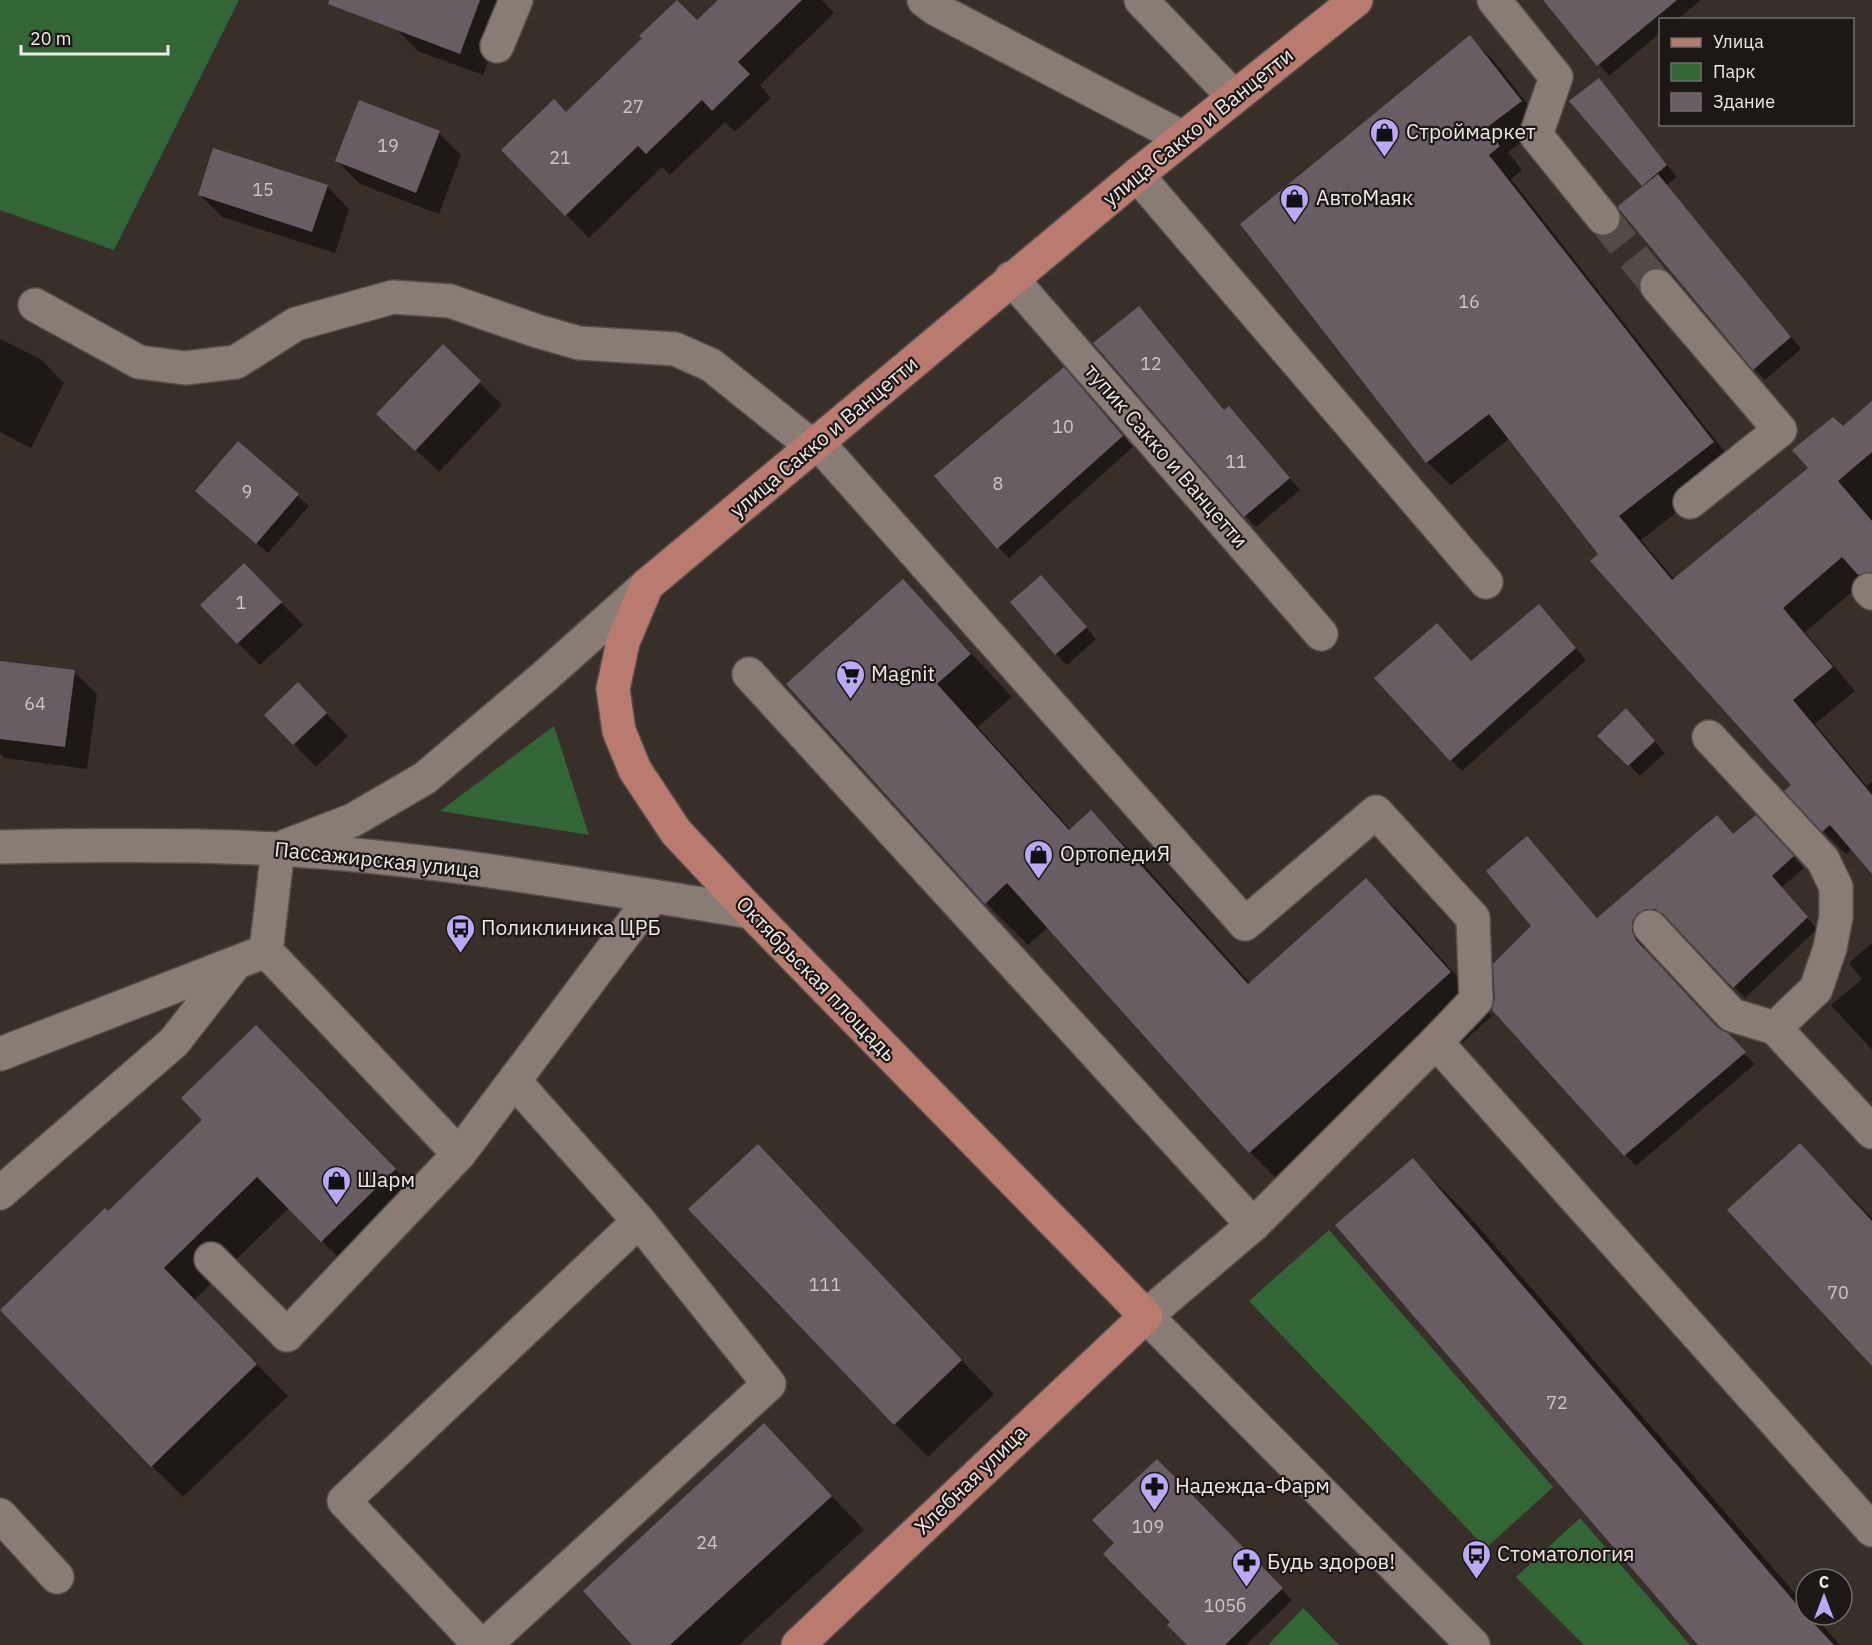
<svg xmlns="http://www.w3.org/2000/svg" width="1872" height="1645" font-family="'IBM Plex Sans',sans-serif">
<rect width="100%" height="100%" fill="#392f29"/>
<g fill="#336637">
<polygon points="0,0 239,0 114,250 0,210"/>
<polygon points="554,726 589,835 440,811"/>
<polygon points="1329,1230 1553,1487 1486,1548 1249,1301"/>
<polygon points="1580,1518 1690,1645 1584,1645 1516,1577"/>
<polygon points="1303,1608 1339,1645 1268,1645"/>
</g>
<g fill="#0007">
<polygon points="406,0 511,0 483,75 418,51 395,28"/>
<polygon points="720,0 822,0 834,13 760,85 771,98 735,132 725,122 670,175 662,167 589,238 503,150 566,114 698,21"/>
<polygon points="1545,0 1701,0 1677,20 1660,20 1660,33 1609,76"/>
<polygon points="1470,37 1493,60 1544,125 1508,152 1522,170 1511,179 1736,466 1641,540 1675,580 1810,469 1843,428 1872,427 1872,586 1866,580 1805,632 1855,691 1815,724 1867,786 1872,781 1872,871 1852,849 1846,854 1823,831 1794,785 1600,554 1510,438 1451,485 1427,462"/>
<polygon points="1599,80 1677,177 1667,185 1801,349 1765,380 1754,369 1645,187 1572,102"/>
<polygon points="439,133 461,155 439,214 360,184 337,161"/>
<polygon points="327,186 349,209 335,253 222,217 200,195"/>
<polygon points="1150,319 1225,411 1229,408 1240,419 1300,490 1256,527 1245,516"/>
<polygon points="0,339 42,360 64,383 31,448 0,432"/>
<polygon points="443,346 502,405 439,472 401,436"/>
<polygon points="1074,380 1133,447 1009,558 998,547"/>
<polygon points="238,443 309,506 268,553 208,501"/>
<polygon points="244,565 303,625 260,665 238,643"/>
<polygon points="903,581 1012,697 978,727 1071,830 1091,812 1134,854 1251,984 1366,880 1409,922 1492,1016 1292,1194 1250,1152 1048,927 1028,945 986,903"/>
<polygon points="1052,588 1096,639 1067,665 1056,654"/>
<polygon points="1549,617 1586,660 1462,771 1451,760 1471,662"/>
<polygon points="0,662 74,672 97,694 87,769 4,758 0,754"/>
<polygon points="320,707 348,736 316,767 266,715"/>
<polygon points="1626,710 1665,753 1640,776 1600,736"/>
<polygon points="1717,817 1734,835 1766,828 1804,868 1782,887 1817,929 1745,998 1674,924 1667,919 1657,919 1642,934 1642,944 1647,953 1719,1030 1755,1064 1636,1166 1493,1010 1533,926 1538,849 1598,919"/>
<polygon points="1872,943 1872,1050 1831,1005 1862,979 1849,963"/>
<polygon points="288,1059 426,1201 353,1272 289,1208 194,1300 288,1396 183,1497 152,1466 108,1213 204,1120"/>
<polygon points="1800,1145 1872,1218 1872,1364"/>
<polygon points="1413,1160 1470,1217 1806,1606 1806,1615 1814,1615 1840,1645 1700,1645"/>
<polygon points="790,1179 994,1394 928,1457 895,1424"/>
<polygon points="764,1425 864,1530 739,1645 634,1645"/>
<polygon points="1157,1461 1292,1600 1246,1645 1189,1645 1116,1543"/>
</g>
<g fill="#695d64">
<polygon points="329,0 480,0 460,54 328,4"/>
<polygon points="677,0 697,20 718,0 802,0 738,62 750,74 712,111 702,100 646,154 638,146 565,216 501,150 554,99 566,112 642,38 639,36"/>
<polygon points="1543,0 1677,0 1597,66"/>
<polygon points="1470,35 1522,101 1486,128 1500,146 1489,155 1714,442 1619,516 1672,580 1808,468 1792,450 1833,417 1843,426 1872,401 1872,452 1838,481 1872,521 1872,572 1858,575 1842,557 1783,608 1833,667 1793,700 1872,795 1872,874 1830,825 1822,832 1784,791 1791,785 1590,561 1598,554 1489,414 1426,463 1240,224"/>
<polygon points="1599,78 1667,165 1642,186 1569,101"/>
<polygon points="359,100 440,131 416,193 335,161"/>
<polygon points="213,148 328,185 312,232 198,195"/>
<polygon points="1658,174 1791,337 1753,370 1619,209 1618,206"/>
<polygon points="1139,306 1224,410 1229,406 1290,478 1244,517 1093,343"/>
<polygon points="443,344 481,381 415,451 376,414"/>
<polygon points="1064,367 1123,436 997,549 934,476"/>
<polygon points="238,441 299,494 256,544 195,491"/>
<polygon points="244,563 282,602 237,644 200,605"/>
<polygon points="1041,575 1087,627 1055,655 1010,602"/>
<polygon points="903,579 971,654 937,684 1069,830 1091,810 1248,984 1366,878 1451,972 1249,1153 1007,883 985,904 786,684"/>
<polygon points="1539,604 1576,648 1450,761 1374,678 1437,623 1471,661"/>
<polygon points="0,661 75,670 65,747 0,739"/>
<polygon points="298,682 327,713 293,745 264,715"/>
<polygon points="1626,708 1655,741 1628,766 1597,736"/>
<polygon points="1717,815 1733,834 1756,815 1794,856 1772,876 1808,917 1733,988 1663,914 1655,909 1646,909 1637,914 1632,922 1632,931 1636,940 1718,1028 1729,1034 1746,1052 1624,1156 1492,1010 1495,999 1493,964 1531,926 1486,871 1527,836 1597,918"/>
<polygon points="256,1025 396,1169 321,1242 257,1177 164,1268 257,1364 151,1467 0,1310 105,1208 108,1211 202,1120 181,1098"/>
<polygon points="1800,1143 1872,1221 1872,1366 1727,1210"/>
<polygon points="758,1144 962,1360 894,1425 688,1209"/>
<polygon points="1413,1158 1806,1615 1834,1645 1698,1645 1335,1225"/>
<polygon points="764,1423 832,1496 670,1645 632,1645 583,1591"/>
<polygon points="1157,1459 1283,1588 1225,1645 1187,1645 1167,1625 1170,1622 1103,1554 1114,1543 1092,1520"/>
</g>
<g fill="none" stroke-linecap="round" stroke-linejoin="round">
<polyline stroke="#544b45" stroke-width="33" stroke-dasharray="33 16" stroke-linecap="butt" points="1603,218 1657,286"/>
<defs>
<g id="minor">
<polyline points="924,0 936,9 1183,138"/>
<polyline points="1141,0 1234,97"/>
<polyline points="1494,0 1556,77 1536,135 1603,218"/>
<polyline points="497,46 516,0"/>
<polyline points="1137,175 1486,582"/>
<polyline points="1011,278 1321,634"/>
<polyline points="1657,286 1780,430 1690,502"/>
<polyline points="35,305 139,362 185,368 236,362 296,324 393,297 450,301 537,331 579,343 675,349 711,365 812,446"/>
<polyline points="817,442 1245,924 1376,812 1473,918 1476,1000 1436,1042"/>
<polyline points="1869,590 1872,593"/>
<polyline points="749,674 1253,1225"/>
<polyline points="1709,737 1823,860 1836,887 1836,917 1830,948 1816,989 1775,1028 1872,1132"/>
<polyline points="286,846 353,820 425,778 544,677 647,585"/>
<path d="M0 847C92 845 185 844 277 849 436 858 594 887 751 912"/>
<polyline points="1650,927 1732,1015 1775,1028"/>
<polyline points="266,951 459,1154"/>
<polyline points="266,951 278,849"/>
<polyline points="0,1054 266,951"/>
<polyline points="0,1193 174,1042 235,964"/>
<polyline points="211,1259 287,1335 459,1154 653,896"/>
<polyline points="0,1515 57,1577"/>
<polyline points="480,1645 344,1501 639,1221 515,1082"/>
<polyline points="485,1645 769,1384 639,1221"/>
<polyline points="1473,1645 1146,1316 1253,1225 1436,1042 1872,1530"/>
</g>
<polyline id="major" points="798,1645 1146,1316 751,912 676,832 635,770 619,731 613,689 623,642 647,585 1137,175 1356,0"/>
</defs>
<use href="#minor" stroke="#564e49" stroke-width="36"/>
<use href="#major" stroke="#564e49" stroke-width="36"/>
<use href="#minor" stroke="#887c75" stroke-width="33"/>
<use href="#major" stroke="#b97a70" stroke-width="33"/>
</g>
<defs>
<symbol id="shop-pin" viewBox="-11 -11 22 30"><path d="M0 17L-7.5 6A9.5 9.5 0 1 1 7.5 6Z" fill="#baaaf6" stroke="#1d1816"/><path d="M-5-2.5h2.3a2.7 3.5 0 0 1 5.4 0H5L5.5 6h-11ZM-1.5-2.5h3a1.5 2.3 0 0 0-3 0Z" fill="#111"/></symbol>
<symbol id="supermarket-pin" viewBox="-11 -11 22 30"><path d="M0 17L-7.5 6A9.5 9.5 0 1 1 7.5 6Z" fill="#baaaf6" stroke="#1d1816"/><path d="M-6-5.5h2.5l.6 2H6L4.5 2H-2.5L-4.4-4H-6ZM-1.5 3.2a1.3 1.3 0 1 0 .1 0ZM3 3.2a1.3 1.3 0 1 0 .1 0Z" fill="#111"/></symbol>
<symbol id="bus-pin" viewBox="-11 -11 22 30"><path d="M0 17L-7.5 6A9.5 9.5 0 1 1 7.5 6Z" fill="#baaaf6" stroke="#1d1816"/><path d="M-5-6H5V4H4V6H2V4H-2V6H-4V4H-5ZM-3.5-4V0h7V-4ZM-3.5 1.2v1.5H-2V1.2ZM2 1.2v1.5H3.5V1.2Z" fill="#111"/></symbol>
<symbol id="pharmacy-pin" viewBox="-11 -11 22 30"><path d="M0 17L-7.5 6A9.5 9.5 0 1 1 7.5 6Z" fill="#baaaf6" stroke="#1d1816"/><path d="M-2-6h4v4h4v4h-4v4h-4v-4h-4v-4h4Z" fill="#111"/></symbol>
</defs>
<g fill-rule="evenodd">
<use href="#shop-pin" x="1368" y="116" width="33" height="45"/>
<use href="#shop-pin" x="1278" y="182" width="33" height="45"/>
<use href="#supermarket-pin" x="834" y="658" width="33" height="45"/>
<use href="#shop-pin" x="1022" y="838" width="33" height="45"/>
<use href="#bus-pin" x="444" y="912" width="33" height="45"/>
<use href="#shop-pin" x="320" y="1164" width="33" height="45"/>
<use href="#pharmacy-pin" x="1138" y="1470" width="33" height="45"/>
<use href="#bus-pin" x="1460" y="1538" width="33" height="45"/>
<use href="#pharmacy-pin" x="1230" y="1546" width="33" height="45"/>
</g>
<g text-anchor="middle" stroke-width="4.5" stroke-linejoin="round" paint-order="stroke">
<g font-size="18" fill="#cec6c5">
<text x="633" y="113">27</text>
<text x="388" y="152">19</text>
<text x="560" y="164">21</text>
<text x="263" y="196">15</text>
<text x="1469" y="308">16</text>
<text x="1151" y="370">12</text>
<text x="1063" y="433">10</text>
<text x="1236" y="468">11</text>
<text x="998" y="490">8</text>
<text x="247" y="498">9</text>
<text x="241" y="609">1</text>
<text x="35" y="710">64</text>
<text x="825" y="1291">111</text>
<text x="1838" y="1299">70</text>
<text x="1557" y="1409">72</text>
<text x="1148" y="1533">109</text>
<text x="707" y="1549">24</text>
<text x="1225" y="1612">105б</text>
</g>
<g font-size="21" fill="#efe9e5" stroke="#1d1816">
<text transform="translate(1198 127) rotate(-39)" y="7">улица Сакко и Ванцетти</text>
<text transform="translate(824 437) rotate(-40)" y="7">улица Сакко и Ванцетти</text>
<text transform="translate(1166 456) rotate(49)" y="7">тупик Сакко и Ванцетти</text>
<text transform="translate(377 860) rotate(6)" y="7">Пассажирская улица</text>
<text transform="translate(816 979) rotate(46)" y="7">Октябрьская площадь</text>
<text transform="translate(971 1480) rotate(-44)" y="7">Хлебная улица</text>
</g>
<g font-size="21" fill="#efe9e5" stroke="#1d1816" text-anchor="start">
<text x="1406" y="139">Строймаркет</text>
<text x="1316" y="205">АвтоМаяк</text>
<text x="871" y="681">Magnit</text>
<text x="1060" y="861">ОртопедиЯ</text>
<text x="481" y="935">Поликлиника ЦРБ</text>
<text x="357" y="1187">Шарм</text>
<text x="1175" y="1493">Надежда-Фарм</text>
<text x="1497" y="1561">Стоматология</text>
<text x="1267" y="1569">Будь здоров!</text>
</g>
</g>
<rect x="1659" y="18" width="195" height="108" fill="#1d1816" stroke="#716c69" stroke-width="1.5"/>
<rect x="1671" y="38" width="30" height="9" fill="#b97a70" stroke="#716c69" stroke-width="1.5"/>
<text x="1713" y="48" font-size="18" fill="#efe9e5">Улица</text>
<rect x="1671" y="63" width="30" height="18" fill="#336637" stroke="#716c69" stroke-width="1.5"/>
<text x="1713" y="78" font-size="18" fill="#efe9e5">Парк</text>
<rect x="1671" y="93" width="30" height="18" fill="#695d64" stroke="#716c69" stroke-width="1.5"/>
<text x="1713" y="108" font-size="18" fill="#efe9e5">Здание</text>
<g transform="translate(1824 1597)"><circle r="28" fill="#1d1816" stroke="#716c69" stroke-width="1.5"/>
<path d="M0-4.5L10 22L0 15L-10 22Z" fill="#baaaf6"/>
<text y="-9" font-size="16" font-weight="bold" text-anchor="middle" fill="#efe9e5">С</text>
</g>
<path d="M21 45v9h147v-9" fill="none" stroke="#efe9e5" stroke-width="3"/>
<text x="30" y="45" font-size="18" fill="#efe9e5" stroke="#1d1816" stroke-width="4.5" paint-order="stroke">20 m</text>
</svg>
